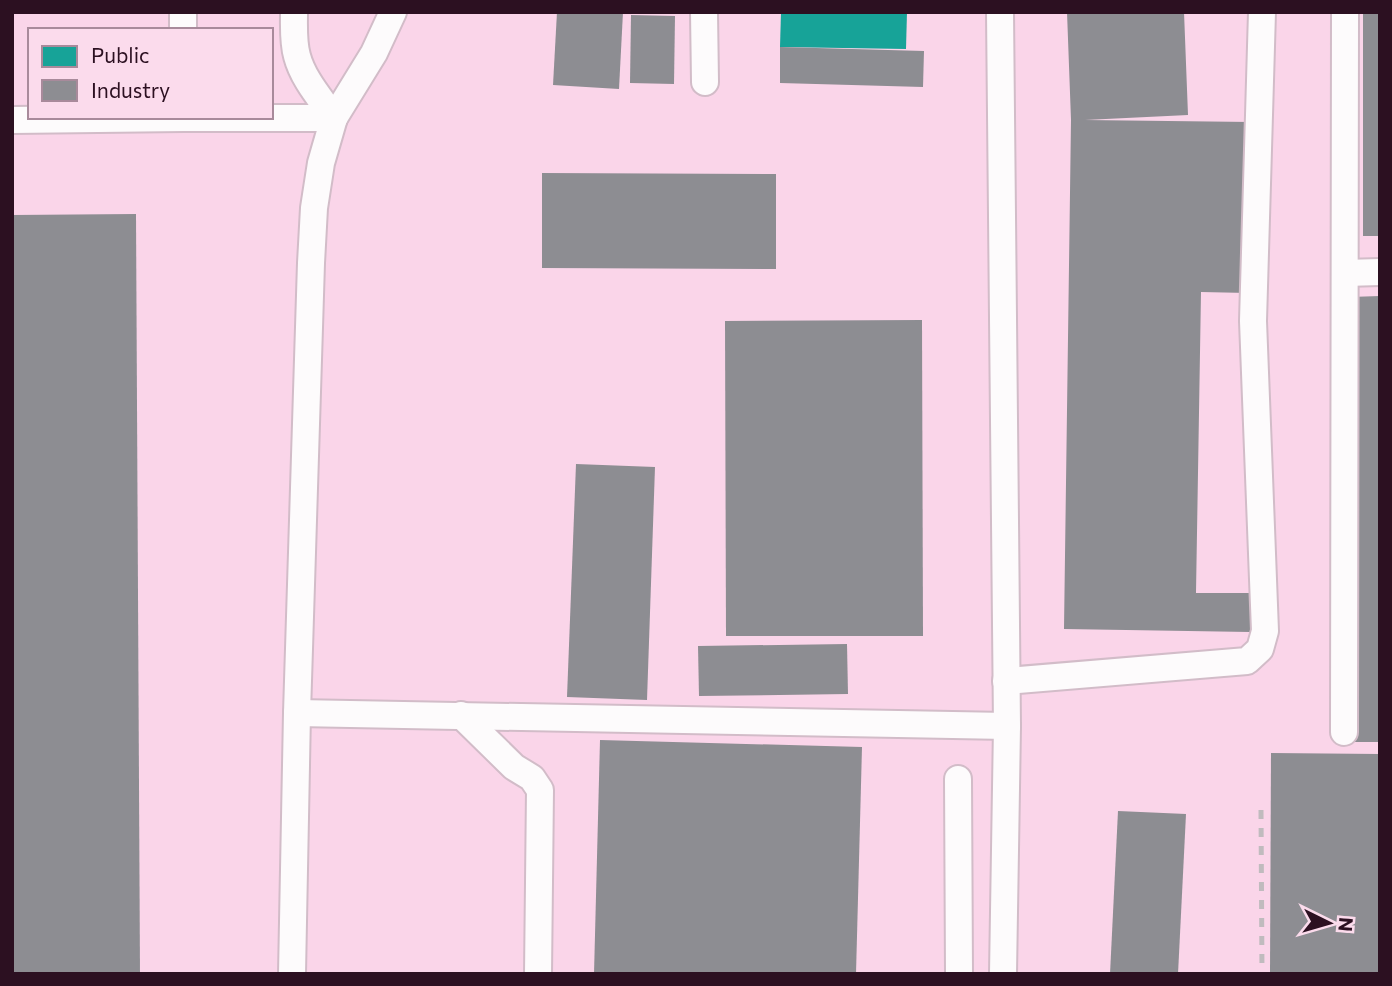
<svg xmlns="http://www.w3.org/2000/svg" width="1392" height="986" font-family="Commissioner,sans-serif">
<rect width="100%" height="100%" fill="#f4e2eb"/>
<path fill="#fad5e9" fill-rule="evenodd" d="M12 12H1380V974H12ZM30 30H271V117H30Z"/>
<polygon fill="#17a398" points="781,12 907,12 906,49 780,47"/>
<g fill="#8d8d92">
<polygon points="557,12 623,12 619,89 553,85"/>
<polygon points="1067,12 1184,12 1188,115 1085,120 1251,122 1248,293 1201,292 1196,593 1251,593 1250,632 1064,629 1071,120"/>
<rect x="1363" y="12" width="17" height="224"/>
<polygon points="631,15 675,16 674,84 630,83"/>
<polygon points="780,47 924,51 923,87 780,83"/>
<polygon points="542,173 776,174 776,269 542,268"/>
<polygon points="136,214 140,974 12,974 12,215"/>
<polygon points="1380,296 1380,742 1354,742 1350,297"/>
<polygon points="922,320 923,636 726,636 725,321"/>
<polygon points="576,464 655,467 647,700 567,697"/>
<polygon points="847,644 848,694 699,696 698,646"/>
<polygon points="600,740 862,747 856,974 594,974"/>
<polygon points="1271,753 1380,754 1380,974 1270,974"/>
<polygon points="1118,811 1186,814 1178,974 1110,974"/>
</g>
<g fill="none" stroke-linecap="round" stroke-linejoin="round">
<defs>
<g id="minor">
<polyline points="183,12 183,30"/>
<path d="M294 12C294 27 293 42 297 56 303 79 321 99 334 118"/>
<polyline points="704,12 705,82"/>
<polyline points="1000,12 1007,726 1003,974"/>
<polyline points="12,120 184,118 334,118"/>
<polyline points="1345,273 1380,272"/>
<polyline points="1006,681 1247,661 1260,649 1265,631 1253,321 1262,12"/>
<polyline points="297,713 1007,726"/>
<polyline points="461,715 514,767 532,778 540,790 538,974"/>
<polyline points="1344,732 1345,12"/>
<polyline points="958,779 959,974"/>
<polyline points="292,974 297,713 311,263 314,208 321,163 334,118 374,53 393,12"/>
</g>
</defs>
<use href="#minor" stroke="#d2bcc8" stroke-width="30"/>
<use href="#minor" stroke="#fdfbfc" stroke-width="26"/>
<polyline stroke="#c0bbbe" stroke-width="5" stroke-dasharray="9 9" stroke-linecap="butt" points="1261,810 1262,974"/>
</g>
<rect width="1392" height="986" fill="none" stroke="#2c1021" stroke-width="28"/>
<rect x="28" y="28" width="245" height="91" fill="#fbdbec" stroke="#a88a9b" stroke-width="2"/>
<rect x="42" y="46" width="35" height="21" fill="#17a398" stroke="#a88a9b" stroke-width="2"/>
<text x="91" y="63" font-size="21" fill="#2c1021">Public</text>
<rect x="42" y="80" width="35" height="21" fill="#8d8d92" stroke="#a88a9b" stroke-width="2"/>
<text x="91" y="98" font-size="21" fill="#2c1021">Industry</text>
<g transform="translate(1329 923) rotate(95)" stroke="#fbdbec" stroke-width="5" paint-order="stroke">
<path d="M0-5L12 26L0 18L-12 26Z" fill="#2c1021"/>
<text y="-10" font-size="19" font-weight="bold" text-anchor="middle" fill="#2c1021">N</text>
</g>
</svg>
